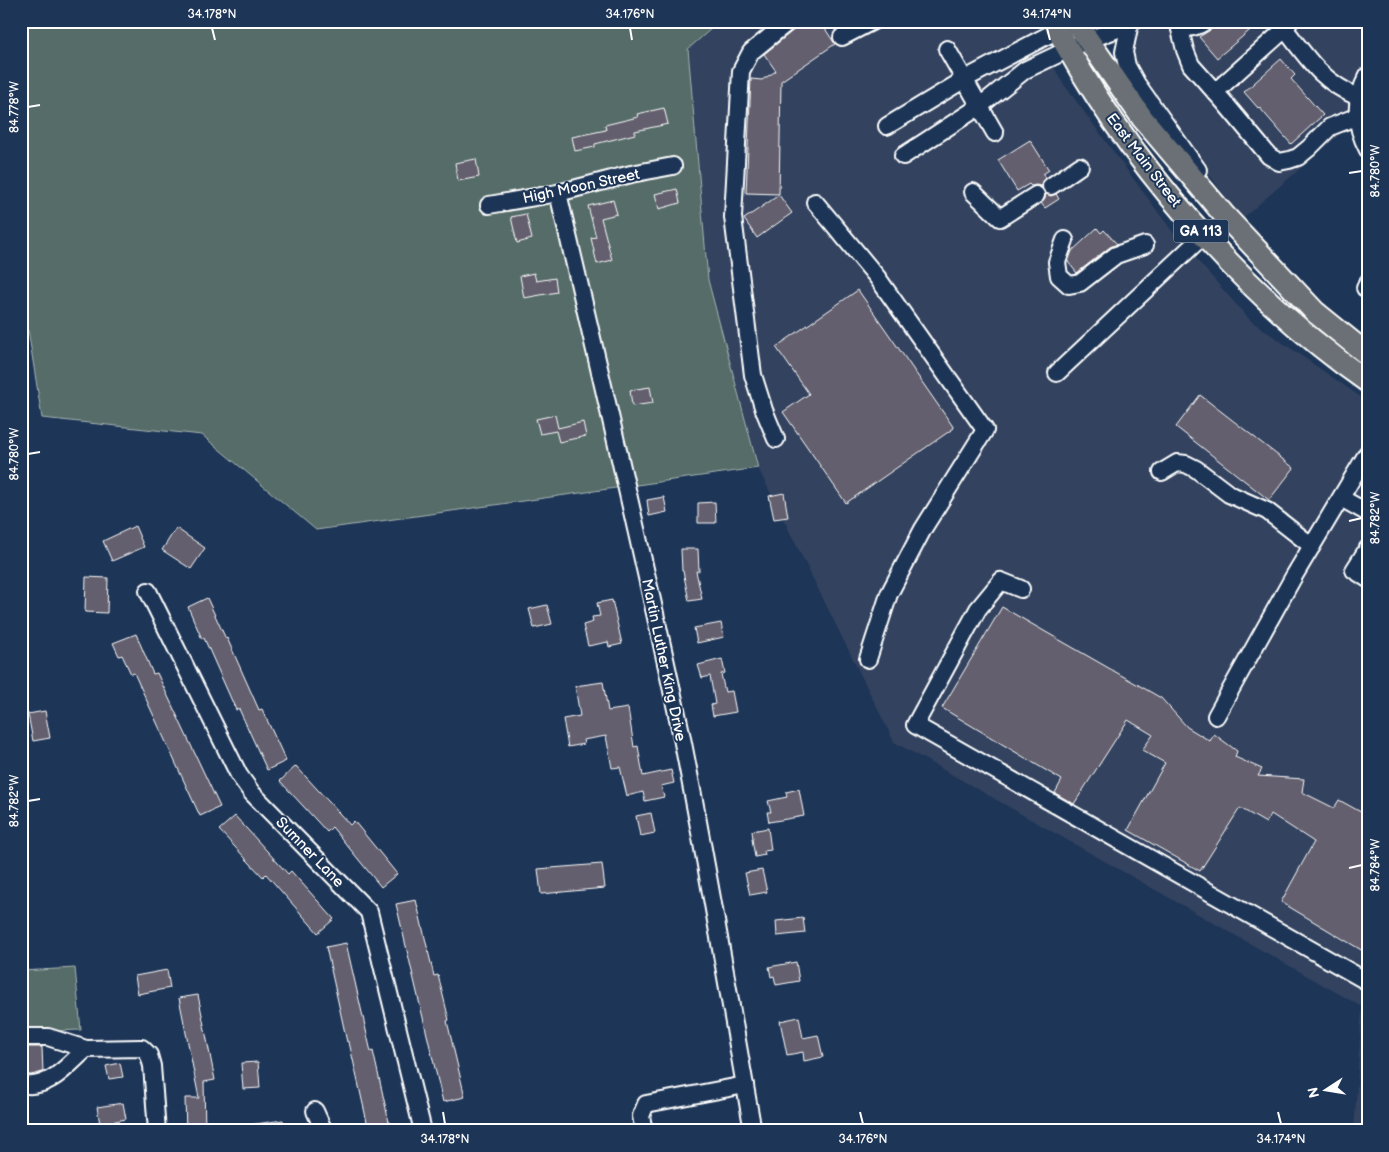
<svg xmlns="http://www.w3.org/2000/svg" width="1389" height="1152" font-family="'Balsamiq Sans',sans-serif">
<rect width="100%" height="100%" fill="#1d3557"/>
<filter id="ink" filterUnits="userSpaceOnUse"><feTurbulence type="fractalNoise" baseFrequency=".02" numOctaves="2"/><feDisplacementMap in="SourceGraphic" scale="10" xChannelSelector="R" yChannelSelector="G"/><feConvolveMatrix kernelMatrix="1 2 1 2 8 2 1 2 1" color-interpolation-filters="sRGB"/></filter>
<g filter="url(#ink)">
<g fill="#32425e">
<polygon points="720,21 1033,21 1060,79 1175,235 1250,320 1368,402 1368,1131 1354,1131 1362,1007 894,742 758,468 708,280 688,48"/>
<polygon points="1105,21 1368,21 1368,110 1242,219 1156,103"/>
</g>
<g fill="#556c68" stroke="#aab6b4">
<polygon points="21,21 720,21 688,49 708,280 758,468 316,530 202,435 42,418 21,285"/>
<polygon points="75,968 81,1030 21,1032 21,971"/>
</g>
<g fill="#635f6e" stroke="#fff">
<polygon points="799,21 820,21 835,44 781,81 779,194 746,193 751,79 762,80 776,71 764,54 795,29"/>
<polygon points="1217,21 1261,21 1217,58 1199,37 1212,29"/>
<polygon points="1281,59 1295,75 1291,79 1323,115 1291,144 1259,107 1258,108 1244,92"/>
<polygon points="664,108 668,124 635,131 635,134 595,144 595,147 575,151 572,137 606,130 605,125 638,117 637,114"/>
<polygon points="1030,140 1049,170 1043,174 1046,178 1042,181 1041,186 1036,185 1031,186 1029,184 1017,191 998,160"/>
<polygon points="476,159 479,177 458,181 455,163"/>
<polygon points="677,189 680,203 659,209 655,194"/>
<polygon points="1046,194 1051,196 1056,194 1059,199 1045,208 1041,203 1045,199"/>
<polygon points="779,195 792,213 757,238 744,219"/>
<polygon points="613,200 617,214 601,218 612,260 597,264 591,238 596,237 588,206"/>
<polygon points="526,214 532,239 517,243 511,217"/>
<polygon points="1097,228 1101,233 1104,230 1117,244 1110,247 1077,273 1068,262 1072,251"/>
<polygon points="534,273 536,281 555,278 557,292 524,298 520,276"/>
<polygon points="858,290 954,428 846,503 783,412 809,394 776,347"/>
<polygon points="650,387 653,403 632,406 630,390"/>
<polygon points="1200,395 1294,468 1269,500 1176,427"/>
<polygon points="555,415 558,428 583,422 586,436 559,442 556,431 540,434 536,419"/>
<polygon points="784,493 788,517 774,519 769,496"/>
<polygon points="664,497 667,512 649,516 647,500"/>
<polygon points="715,502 716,523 698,523 698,503"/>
<polygon points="135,526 144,547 112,561 103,541"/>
<polygon points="176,528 205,548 191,569 162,550"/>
<polygon points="681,549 698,549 699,571 696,571 702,599 689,601 683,571 682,571"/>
<polygon points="86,577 108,578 107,613 85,612"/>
<polygon points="207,598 226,639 227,638 259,710 262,709 286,761 267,770 239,709 236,710 204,638 202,639 188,607"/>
<polygon points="612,600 622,644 609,647 608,642 588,646 583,625 593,622 592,617 600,616 597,603"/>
<polygon points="547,605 552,624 534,628 529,609"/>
<polygon points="1002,607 1161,698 1187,727 1210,741 1214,734 1237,751 1235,757 1262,769 1258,776 1304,779 1302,792 1334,808 1339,800 1368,816 1368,954 1281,902 1314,842 1271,814 1266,823 1240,808 1200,871 1128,830 1165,763 1142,750 1153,735 1128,720 1074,804 1055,793 1062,780 942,708"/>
<polygon points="721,623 724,637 697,643 694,628"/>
<polygon points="136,634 153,674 157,673 220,807 200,816 134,673 131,674 122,655 119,656 113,643"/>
<polygon points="722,659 725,673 721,674 725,692 732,691 736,712 713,716 711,705 715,704 710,676 702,678 698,665"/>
<polygon points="603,682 608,711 628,708 634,747 638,746 643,776 671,770 674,783 661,786 664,797 645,801 643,792 627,796 620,767 612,768 606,736 583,740 584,744 568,747 563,719 580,716 575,686"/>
<polygon points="45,711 50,738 33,741 28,714"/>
<polygon points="296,766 350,825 354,821 397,874 381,887 332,827 327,832 280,781"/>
<polygon points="799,789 804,816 769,822 767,812 771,812 768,801 787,797 786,792"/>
<polygon points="651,813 655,833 640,836 636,816"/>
<polygon points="235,816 288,874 291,871 334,919 318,933 266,874 263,877 219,830"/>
<polygon points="768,828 771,850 764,851 765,855 755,857 752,839 753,839 752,831"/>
<polygon points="602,864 605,888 541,894 538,869"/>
<polygon points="762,870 767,892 750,895 745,873"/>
<polygon points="416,900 434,976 438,975 449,1020 447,1021 465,1097 443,1102 396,904"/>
<polygon points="803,918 805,933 777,936 776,921"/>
<polygon points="346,943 371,1052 373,1051 391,1131 369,1131 349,1042 347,1042 326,947"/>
<polygon points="796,962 799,981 776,985 774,976 771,977 769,967"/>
<polygon points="167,970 170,988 138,994 135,976"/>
<polygon points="198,995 215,1080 204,1082 205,1131 186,1131 185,1098 199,1098 179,998"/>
<polygon points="799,1017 803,1038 818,1035 823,1057 804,1061 803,1052 787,1055 780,1021"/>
<polygon points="21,1047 42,1047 43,1072 31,1075 21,1074"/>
<polygon points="258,1062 260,1088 243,1089 241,1063"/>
<polygon points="120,1063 123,1077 109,1079 106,1066"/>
<polygon points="123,1103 126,1119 100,1124 97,1107"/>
<polygon points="283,1120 285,1131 250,1131 249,1125"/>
</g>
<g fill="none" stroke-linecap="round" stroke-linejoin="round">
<defs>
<g id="minor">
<polyline points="1178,21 1185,50 1191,65 1224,102 1269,156 1279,162 1289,160 1298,157 1309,148 1330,127 1358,116"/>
<path d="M1290 21 1285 29C1308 59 1322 82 1358 97"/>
<polyline points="1130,23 1124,52 1127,66 1137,84 1198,170"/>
<path d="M1180 28C1191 28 1197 27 1206 21"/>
<polyline points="842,37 873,21"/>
<polyline points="947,49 995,133"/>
<path d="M1368 75C1354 101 1354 124 1368 150"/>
<polyline points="1215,92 1285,29 1279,21"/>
<polyline points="887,126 965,79 1058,30 1069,25"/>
<polyline points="903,156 980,106 1025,70 1088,40 1126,26 1134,21"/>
<polyline points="1051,186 1080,166"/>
<polyline points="973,192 1000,218 1036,195"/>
<path d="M558 193C600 371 642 549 680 728 707 862 729 997 753 1131"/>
<polyline points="815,202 877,277 985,430 923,529 889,594 868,659"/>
<polyline points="489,205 558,193 631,174 673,166"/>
<polyline points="1065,240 1057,262 1059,276 1069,285 1080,283 1116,255 1145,245"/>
<polyline points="1365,288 1368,282"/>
<polyline points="1057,373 1204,235"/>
<polyline points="776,439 764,410 753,375 733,217 741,71 751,52 789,21"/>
<polyline points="1162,472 1177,463 1186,464 1196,469 1229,494 1267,511 1312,546"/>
<polyline points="1341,498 1368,513"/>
<polyline points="1368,548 1354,570 1368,579"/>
<polyline points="1021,589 1001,581 978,609 915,725 1368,982"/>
<polyline points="148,591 239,775 252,793 369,912 423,1131"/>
<polyline points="1216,716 1294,576 1368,452"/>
<polyline points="21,1037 48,1037 86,1049 142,1048 149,1055 152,1066 157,1131"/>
<path d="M21 1084C48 1091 68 1065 86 1049"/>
<polyline points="315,1111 324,1131"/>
<polyline points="644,1131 641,1116 646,1104 745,1085"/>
</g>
<g id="major">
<path d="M1053 21C1124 158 1241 293 1368 382"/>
<polyline points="1076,21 1088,40 1143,119 1225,216 1315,312 1368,355"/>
</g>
</defs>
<use href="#minor" stroke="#fff" stroke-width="20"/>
<use href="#major" stroke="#fff" stroke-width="25"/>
<use href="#minor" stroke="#1d3557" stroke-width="16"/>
<use href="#major" stroke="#6a7074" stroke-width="21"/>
</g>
</g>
<path fill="none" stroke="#fff" stroke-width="2" d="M212 28 215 40M630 28 632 40M1047 28 1050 40M28 107 40 105M1349 173 1362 171M28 454 40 452M1349 521 1362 518M28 801 40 799M1349 868 1362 865M443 1112 445 1124M860 1112 863 1124M1278 1112 1281 1124"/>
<g text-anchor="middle" stroke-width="4" stroke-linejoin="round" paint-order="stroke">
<rect fill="#1d3557" stroke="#bbc2cd" stroke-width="1" x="1173.5" y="219.5" width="55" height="23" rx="4"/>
<g font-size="14" font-weight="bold" fill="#fff">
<text x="1201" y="236">GA 113</text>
</g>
<g font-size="15" fill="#fff" stroke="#1d3557">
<text transform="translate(1144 160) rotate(53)" y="5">East Main Street</text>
<text transform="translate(581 186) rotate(-12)" y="5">High Moon Street</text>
<text transform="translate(664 660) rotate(78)" y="5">Martin Luther King Drive</text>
<text transform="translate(310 852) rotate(46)" y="5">Sumner Lane</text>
</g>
</g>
<rect width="1389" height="1152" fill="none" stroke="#1d3557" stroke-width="55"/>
<g transform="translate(1326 1090) rotate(258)" stroke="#1d3557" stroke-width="4" paint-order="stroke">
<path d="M0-4L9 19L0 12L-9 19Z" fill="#ffffff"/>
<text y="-8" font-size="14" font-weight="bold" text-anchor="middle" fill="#ffffff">N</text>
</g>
<rect x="28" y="28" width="1334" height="1096" fill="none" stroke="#fff" stroke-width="2"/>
<g font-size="12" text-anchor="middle" fill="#fff">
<text x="212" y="18">34.178°N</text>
<text x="630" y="18">34.176°N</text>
<text x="1047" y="18">34.174°N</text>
<text transform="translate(14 107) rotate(-90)" y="4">84.778°W</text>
<text transform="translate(1375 171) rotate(-90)" y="4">84.780°W</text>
<text transform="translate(14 454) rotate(-90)" y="4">84.780°W</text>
<text transform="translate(1375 518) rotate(-90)" y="4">84.782°W</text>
<text transform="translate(14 801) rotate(-90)" y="4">84.782°W</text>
<text transform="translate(1375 865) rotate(-90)" y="4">84.784°W</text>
<text x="445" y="1143">34.178°N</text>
<text x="863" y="1143">34.176°N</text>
<text x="1281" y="1143">34.174°N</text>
</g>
</svg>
